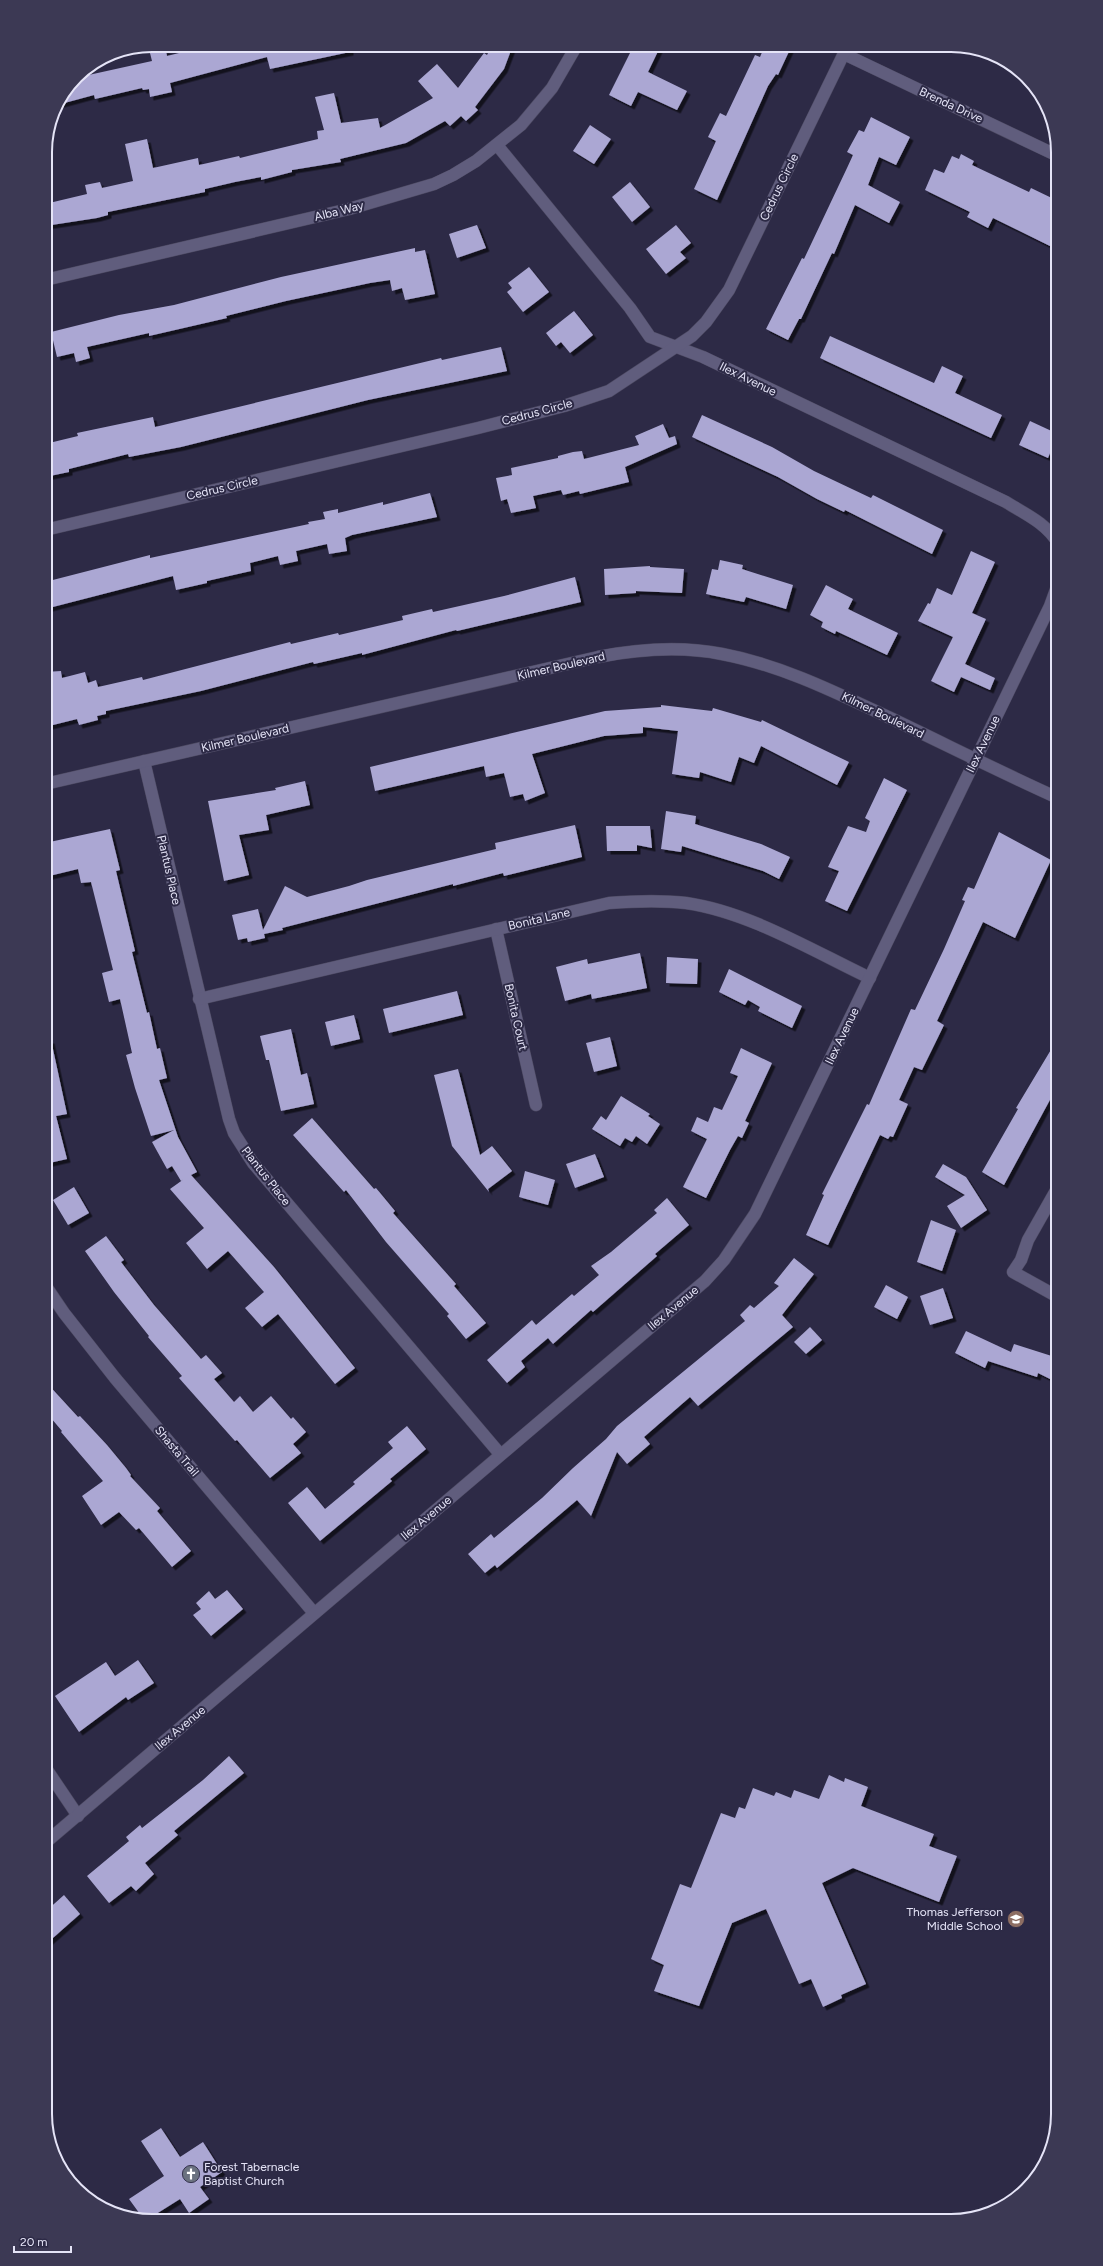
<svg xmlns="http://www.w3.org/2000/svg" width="1103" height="2266" font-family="Figtree,sans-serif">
<defs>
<filter id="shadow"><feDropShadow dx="3.5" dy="3.5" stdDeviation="0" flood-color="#0009"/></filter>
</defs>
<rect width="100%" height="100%" fill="#2d2a46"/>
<g fill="#aba7d3" filter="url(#shadow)">
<polygon points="211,45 350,45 350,52 270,69 267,57 170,83 172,92 150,97 149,89 143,90 142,88 95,99 94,95 57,105 75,78 152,61 150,53 166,50 167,56"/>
<polygon points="492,45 513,45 504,69 475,107 478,110 466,121 461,116 450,126 445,121 406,143 340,159 341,162 292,170 292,172 261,180 261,177 235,182 205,189 205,192 108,212 108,215 97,218 45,226 45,204 87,194 85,185 100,182 102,188 133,181 125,144 147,139 153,168 198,158 199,165 239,156 240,158 318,139 317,131 324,130 315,97 334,93 341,123 378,118 380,128 433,98 418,81 437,64 458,88 484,53 487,55"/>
<polygon points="634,45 661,45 648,72 687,91 677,110 638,92 631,106 609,95"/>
<polygon points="765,45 792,45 778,75 776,74 768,86 717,200 694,189 716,141 708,137 720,113 726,116 755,55 760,57"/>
<polygon points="871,117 910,137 896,165 879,157 868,185 900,202 889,223 855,205 834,254 832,253 801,319 799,319 788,340 766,329 802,258 804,259 847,168 853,155 847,152 859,130 864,132"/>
<polygon points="590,125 611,139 594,164 573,151"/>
<polygon points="961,154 974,161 972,165 1029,192 1031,188 1058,201 1058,250 993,218 988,228 967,217 970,212 925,190 934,169 944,173 952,156 959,159"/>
<polygon points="630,182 650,207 632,222 612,197"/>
<polygon points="477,225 486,248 457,258 449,234"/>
<polygon points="676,225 691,243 680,252 686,258 666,274 646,249"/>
<polygon points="415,248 415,252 425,250 435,294 405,300 402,288 392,291 390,280 370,283 286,301 226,316 227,318 149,336 149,333 87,347 90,358 76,362 74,353 57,357 51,332 119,315 174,305 281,277"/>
<polygon points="529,267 549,292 523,312 507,292 512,288 508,283"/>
<polygon points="574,311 593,335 570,353 561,342 556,346 546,333"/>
<polygon points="830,336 934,383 942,366 963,376 955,393 1002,415 991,438 820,358"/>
<polygon points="501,347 507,371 368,400 181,447 129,457 128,454 69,469 69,472 45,477 45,444 78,436 77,433 153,417 155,427 441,358 442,360"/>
<polygon points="702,415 772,447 814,471 871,498 873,495 943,530 932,554 845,510 844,512 817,499 778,477 692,437"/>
<polygon points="1030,421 1058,434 1048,458 1019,445"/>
<polygon points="663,424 669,438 675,436 677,444 625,467 629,482 580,494 579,491 563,495 561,490 533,496 536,508 511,513 507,499 501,501 496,478 512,475 511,468 558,458 558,456 573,452 582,451 584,459 639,445 635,436"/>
<polygon points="430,493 437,517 352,535 345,538 347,551 329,554 327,544 296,551 298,561 280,565 278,556 250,563 251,571 207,581 207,583 176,590 173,576 45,609 45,582 150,555 150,558 309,524 308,522 325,519 323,512 338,509 338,513 383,502 383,505"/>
<polygon points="971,551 995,562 972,613 986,619 965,664 995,678 990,690 961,677 954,692 931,681 953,637 918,621 928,603 930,604 937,588 952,595"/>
<polygon points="720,560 743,565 742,569 793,585 786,609 746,597 744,602 706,594 712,569 718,570"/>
<polygon points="650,566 650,567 684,569 682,593 636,591 636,593 605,595 604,569"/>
<polygon points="575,577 581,602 457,631 456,630 362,655 362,653 314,664 313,662 201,691 106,711 106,714 97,716 98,720 79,725 77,719 45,727 45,672 61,671 62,678 85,672 88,683 96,680 98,687 142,677 143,680 290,642 291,644 338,633 339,635 403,620 402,616 432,609 433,612 504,596"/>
<polygon points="826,585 853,599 848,609 898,633 887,655 836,631 835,634 821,627 823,622 810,615"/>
<polygon points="661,705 712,711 713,708 761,722 762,720 849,762 837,785 761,746 754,763 739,757 731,782 700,772 699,778 672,774 678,731 643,727 643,733 604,736 532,754 545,793 525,801 523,794 510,797 504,773 486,777 484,766 375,791 370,767 605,711 661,707"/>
<polygon points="884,778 907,790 847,911 825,901 839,871 828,867 848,826 866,832 870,821 865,818"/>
<polygon points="305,781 310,805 266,815 269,830 239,835 249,875 224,881 208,801 276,790 275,788"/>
<polygon points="666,811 696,816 695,824 761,844 790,857 779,879 763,871 682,846 681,852 661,849"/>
<polygon points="575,825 582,857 504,876 503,873 453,886 453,884 282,928 283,930 264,934 265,938 248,942 247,938 238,940 232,915 258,909 263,930 285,886 307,897 349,886 367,880 496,849 495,843"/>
<polygon points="606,826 650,826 652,848 637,845 637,851 607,851"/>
<polygon points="110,829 120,870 116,871 135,951 132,952 147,1013 149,1012 157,1049 160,1048 167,1078 159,1080 178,1137 197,1172 191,1175 274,1267 355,1368 335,1384 278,1314 262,1327 245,1308 264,1292 228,1251 207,1269 186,1243 204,1228 170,1189 184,1179 181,1181 172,1166 167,1169 152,1142 174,1130 151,1136 135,1088 126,1055 132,1053 120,999 109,1002 102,973 113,970 91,882 81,883 78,869 45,877 45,843"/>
<polygon points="999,832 1051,860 1015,938 983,922 937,1021 944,1025 922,1070 914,1067 899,1100 908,1104 893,1137 890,1136 888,1139 880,1135 828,1245 806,1235 824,1195 822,1194 867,1104 869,1105 911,1009 915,1010 944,949 965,901 962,900 968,887 974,889"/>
<polygon points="640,953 647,988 592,999 591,994 565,1001 556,967 587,959 588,964"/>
<polygon points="667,957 698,959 697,984 666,983"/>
<polygon points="729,969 802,1006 792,1028 758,1011 760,1007 748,1000 745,1005 719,992"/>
<polygon points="457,991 463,1015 389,1033 383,1009"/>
<polygon points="354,1015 360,1039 331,1046 325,1022"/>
<polygon points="291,1029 301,1075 307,1073 314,1104 281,1111 269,1060 266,1060 260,1036"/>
<polygon points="610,1037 617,1066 594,1072 586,1043"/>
<polygon points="1058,1038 1058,1085 1004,1185 982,1172 1018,1109 1016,1108"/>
<polygon points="51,1040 67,1114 56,1116 67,1159 45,1164 45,1041"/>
<polygon points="741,1048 772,1063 745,1121 749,1123 742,1138 738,1136 730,1150 706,1198 683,1187 707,1139 691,1131 697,1117 708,1122 714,1107 722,1110 738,1076 730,1073"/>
<polygon points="458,1069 480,1155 492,1146 512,1171 488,1189 489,1192 452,1146 434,1075"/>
<polygon points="621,1096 650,1114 648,1116 660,1124 647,1144 636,1136 632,1142 625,1138 620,1146 592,1129 601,1116 606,1120"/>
<polygon points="312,1118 374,1189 376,1188 395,1211 393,1213 456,1284 454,1286 486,1323 466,1339 447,1316 449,1314 386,1242 346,1190 344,1192 293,1135"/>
<polygon points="595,1154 604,1177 575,1188 566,1164"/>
<polygon points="943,1164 966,1177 987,1210 961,1228 947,1206 965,1195 935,1177"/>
<polygon points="525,1171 555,1180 548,1205 519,1197"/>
<polygon points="74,1187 89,1213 68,1225 53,1200"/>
<polygon points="667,1198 689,1225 655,1254 657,1256 593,1312 591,1310 553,1344 548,1338 521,1361 525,1367 507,1383 487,1360 532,1320 536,1325 572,1294 574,1296 599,1275 591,1266 611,1252 657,1213 654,1210"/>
<polygon points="931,1220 956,1230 942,1271 917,1262"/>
<polygon points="106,1236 124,1260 121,1262 154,1305 201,1359 206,1355 222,1373 214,1379 234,1402 240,1396 253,1412 271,1396 291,1419 293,1417 306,1432 293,1444 301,1453 270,1478 237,1440 235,1441 179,1378 182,1376 148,1337 149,1336 114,1292 85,1251"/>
<polygon points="794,1258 814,1274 782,1315 793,1327 698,1406 690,1397 644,1437 650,1444 627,1464 617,1452 591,1516 577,1500 497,1568 495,1565 485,1573 468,1554 491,1534 494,1538 542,1498 573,1468 606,1439 617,1426 745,1321 740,1315 750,1305 754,1308 779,1286 774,1283"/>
<polygon points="886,1285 908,1297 897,1319 874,1307"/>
<polygon points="943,1288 953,1318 930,1325 920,1296"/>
<polygon points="810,1327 822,1340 806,1354 794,1342"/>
<polygon points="966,1331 1011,1352 1014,1344 1058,1358 1058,1383 1038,1373 1037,1377 988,1361 985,1368 955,1353"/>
<polygon points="45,1381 78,1417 80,1416 107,1445 126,1468 131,1475 130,1476 160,1508 157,1511 191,1551 172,1567 139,1528 136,1530 119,1512 101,1525 82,1496 103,1481 61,1432 62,1431 45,1411"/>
<polygon points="407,1426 426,1449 390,1479 392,1481 320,1541 288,1503 307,1487 325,1509 355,1484 353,1482 393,1448 388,1442"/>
<polygon points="227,1590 243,1609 211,1636 193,1615 201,1609 196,1603 209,1591 215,1599"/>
<polygon points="138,1660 154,1683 128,1700 126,1697 79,1732 55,1696 106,1662 115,1676"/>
<polygon points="229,1756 244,1773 174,1831 178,1835 145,1863 154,1874 136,1891 131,1886 109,1903 87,1876 129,1841 126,1837 140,1825 142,1828 203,1780"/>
<polygon points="829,1775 844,1782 845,1778 868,1787 861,1806 934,1834 929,1846 957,1856 939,1902 853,1868 822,1883 866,1984 841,1995 842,1998 823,2007 811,1979 799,1984 766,1909 732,1923 699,2006 654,1991 664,1965 651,1959 680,1884 691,1888 721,1813 735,1818 739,1807 745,1809 753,1788 774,1796 776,1792 791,1798 794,1790 819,1799"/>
<polygon points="64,1895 80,1914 45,1945 45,1912"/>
<polygon points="161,2128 180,2157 203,2142 222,2172 200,2187 209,2199 189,2213 180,2199 145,2221 129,2199 164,2176 141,2141"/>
</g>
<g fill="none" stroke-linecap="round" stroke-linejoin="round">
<defs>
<g id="minor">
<polyline points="844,54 1058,156"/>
<path d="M497 145 630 308 650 337 703 357 1006 502C1025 514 1046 523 1058 543"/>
<polyline points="45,280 349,209 434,184 453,175 476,161 521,125 552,88 577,45"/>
<polyline points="45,530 478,428 564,406 609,391 692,336 706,322 729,290 848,45"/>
<polyline points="144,761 229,1119 234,1133 253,1163 500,1454"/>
<path d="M45 784 598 657C639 649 681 646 722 654 780 665 833 691 886 716 943 743 1000 772 1058 798"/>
<polyline points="496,929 536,1105"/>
<path d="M199 999 609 903C635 901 660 900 686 903 749 912 813 951 870 978"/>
<polyline points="45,1285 64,1313 115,1378 314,1613"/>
<polyline points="1058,1297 1013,1272 1021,1260 1028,1240 1058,1187"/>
<polyline points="45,1767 78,1816"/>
<polyline points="45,1843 705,1281 724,1260 755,1214 1050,606 1058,584"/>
</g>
</defs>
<use href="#minor" stroke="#4c4961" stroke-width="13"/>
<use href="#minor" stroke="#605d7d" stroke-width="12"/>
</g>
<defs>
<symbol id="school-disc" viewBox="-11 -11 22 22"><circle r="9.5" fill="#8d6e63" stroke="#2d2a46"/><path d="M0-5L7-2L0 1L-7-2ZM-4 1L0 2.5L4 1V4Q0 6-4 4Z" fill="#fff"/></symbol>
<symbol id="church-disc" viewBox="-11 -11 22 22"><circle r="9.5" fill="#6b7280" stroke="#2d2a46"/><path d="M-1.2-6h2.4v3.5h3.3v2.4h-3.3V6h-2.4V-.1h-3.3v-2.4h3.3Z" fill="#fff"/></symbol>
</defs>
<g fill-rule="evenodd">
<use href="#school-disc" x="1006" y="1909" width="20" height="20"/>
<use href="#church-disc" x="181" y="2164" width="20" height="20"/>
</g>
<g text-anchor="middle" stroke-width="4" stroke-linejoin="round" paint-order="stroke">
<g font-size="12" fill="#e5e4f7" stroke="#2d2a46">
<text transform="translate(951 105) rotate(25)" y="4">Brenda Drive</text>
<text transform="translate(779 187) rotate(-64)" y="4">Cedrus Circle</text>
<text transform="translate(339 211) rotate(-14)" y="4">Alba Way</text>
<text transform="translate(748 379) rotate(26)" y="4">Ilex Avenue</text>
<text transform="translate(537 412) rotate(-15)" y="4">Cedrus Circle</text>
<text transform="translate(222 488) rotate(-13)" y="4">Cedrus Circle</text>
<text transform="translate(561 666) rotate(-13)" y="4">Kilmer Boulevard</text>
<text transform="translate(883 715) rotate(26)" y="4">Kilmer Boulevard</text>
<text transform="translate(245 738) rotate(-13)" y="4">Kilmer Boulevard</text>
<text transform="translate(983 744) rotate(-64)" y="4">Ilex Avenue</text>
<text transform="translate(169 870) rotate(77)" y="4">Plantus Place</text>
<text transform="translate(539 919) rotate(-13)" y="4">Bonita Lane</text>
<text transform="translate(516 1017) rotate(77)" y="4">Bonita Court</text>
<text transform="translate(842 1036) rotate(-64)" y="4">Ilex Avenue</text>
<text transform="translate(266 1176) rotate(52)" y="4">Plantus Place</text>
<text transform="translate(673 1308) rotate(-40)" y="4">Ilex Avenue</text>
<text transform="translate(177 1451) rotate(50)" y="4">Shasta Trail</text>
<text transform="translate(426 1518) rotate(-40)" y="4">Ilex Avenue</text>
<text transform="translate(180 1728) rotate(-40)" y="4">Ilex Avenue</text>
</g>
<g font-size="12" fill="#e5e4f7" stroke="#2d2a46" text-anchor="end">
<text x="1003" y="1916">Thomas Jefferson<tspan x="1003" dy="14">Middle School</tspan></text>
<text x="204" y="2171" text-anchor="start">Forest Tabernacle<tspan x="204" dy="14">Baptist Church</tspan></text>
</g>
</g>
<path d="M0 0H1103V2266H0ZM152 52H951A100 100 0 0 1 1051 152V2114A100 100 0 0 1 951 2214H152A100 100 0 0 1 52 2114V152A100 100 0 0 1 152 52Z" fill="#3c3954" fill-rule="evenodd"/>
<path fill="none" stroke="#e5e4f7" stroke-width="2" d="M152 52H951A100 100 0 0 1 1051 152V2114A100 100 0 0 1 951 2214H152A100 100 0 0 1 52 2114V152A100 100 0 0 1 152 52Z"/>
<path d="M14 2246v6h57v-6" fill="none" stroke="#e5e4f7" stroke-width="2"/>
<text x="20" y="2246" font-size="12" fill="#e5e4f7" stroke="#2d2a46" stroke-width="3" paint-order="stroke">20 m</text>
</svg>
